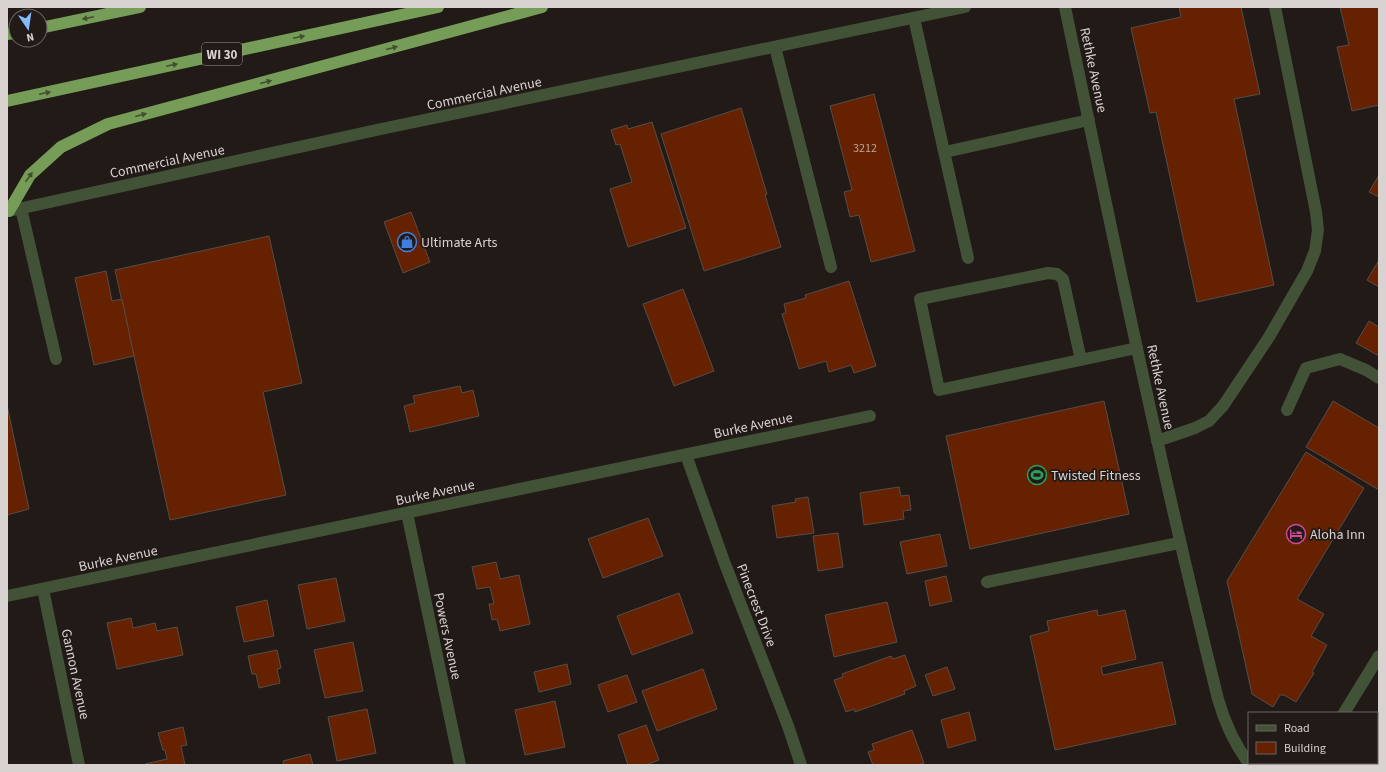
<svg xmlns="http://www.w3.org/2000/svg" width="1386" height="772" font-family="'Source Sans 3',sans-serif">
<rect width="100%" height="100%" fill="#211a17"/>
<g fill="#620" stroke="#564d4a">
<polygon points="1179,7 1241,7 1260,94 1234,99 1274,285 1197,302 1156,112 1150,113 1131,28 1181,17"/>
<polygon points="1340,7 1379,7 1379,105 1352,111 1337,47 1349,45"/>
<polygon points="874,94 915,251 871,262 859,215 850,217 844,192 852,190 830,106"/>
<polygon points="741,108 767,194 765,195 781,247 704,271 661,134"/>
<polygon points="652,122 686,228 628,247 610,189 632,182 620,144 616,145 611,130 627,125 628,129"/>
<polygon points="1379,175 1379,197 1369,192"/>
<polygon points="411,212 430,262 403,273 384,222"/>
<polygon points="269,236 302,383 263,392 286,495 170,520 115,270"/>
<polygon points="1379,260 1379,287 1367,280"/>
<polygon points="106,271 112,301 122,299 134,356 94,365 75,278"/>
<polygon points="849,281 876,366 854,373 851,365 829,372 826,361 799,369 782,314 786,313 784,304 806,298 805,295"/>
<polygon points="683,289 714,371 674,386 643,304"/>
<polygon points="1369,321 1379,327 1379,356 1356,343"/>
<polygon points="460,386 462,393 473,390 479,416 410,432 404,406 415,403 413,396"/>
<polygon points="1104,401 1129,514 970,549 946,436"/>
<polygon points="1333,401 1379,428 1379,490 1306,447"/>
<polygon points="7,405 29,509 7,515"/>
<polygon points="1306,452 1364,488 1297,599 1324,614 1311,636 1327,645 1312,672 1314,673 1296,702 1284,695 1280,695 1273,707 1252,694 1227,581"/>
<polygon points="899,487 901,496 909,495 911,510 903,511 904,519 864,525 860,493"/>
<polygon points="808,497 814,533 777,538 772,506 796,502 795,499"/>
<polygon points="648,518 663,556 603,578 588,539"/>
<polygon points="838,533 843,567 818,571 813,536"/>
<polygon points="940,534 947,566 907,574 900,542"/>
<polygon points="496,562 500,579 519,575 530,624 500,631 497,619 492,620 489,604 494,604 490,587 477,589 472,567"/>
<polygon points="946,576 952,601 930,606 925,581"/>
<polygon points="336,578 345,621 307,629 298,585"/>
<polygon points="679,593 693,633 632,655 617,616"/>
<polygon points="267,600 274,636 244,642 236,607"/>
<polygon points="887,602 897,642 834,657 825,615"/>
<polygon points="1097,610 1098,616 1125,610 1136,659 1101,667 1103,675 1162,662 1176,724 1055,750 1030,636 1049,631 1047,621"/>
<polygon points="131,618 133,628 155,623 157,631 177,627 183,655 117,669 107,623"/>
<polygon points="353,642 363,691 325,698 314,650"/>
<polygon points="277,650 281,668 277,669 280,683 259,688 256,674 252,674 248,656"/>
<polygon points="905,655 916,686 904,691 905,694 855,712 854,709 846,712 834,680 843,677 842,674 891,656 893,659"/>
<polygon points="567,664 571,684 539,692 534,672"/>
<polygon points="947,667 955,689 933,696 925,675"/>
<polygon points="703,669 717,709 657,731 642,691"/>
<polygon points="627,675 637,702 608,712 598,685"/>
<polygon points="555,701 565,747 525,755 515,710"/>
<polygon points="367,709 376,753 337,761 328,717"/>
<polygon points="969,712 976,740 948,748 941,720"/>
<polygon points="646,725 659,760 646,765 628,765 618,735"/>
<polygon points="183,727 187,745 181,746 185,765 145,765 145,764 167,759 165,750 163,750 158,733"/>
<polygon points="912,730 924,763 918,765 873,765 868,752 874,750 872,744"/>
<polygon points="310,754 313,765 284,765 283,761"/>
</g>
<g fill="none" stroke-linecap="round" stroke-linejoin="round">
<g stroke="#425237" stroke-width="12">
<polyline points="914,18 968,258"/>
<polyline points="775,47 831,267"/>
<polyline points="945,152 1089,120"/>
<polyline points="21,208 56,359"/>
<polyline points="1081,360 1063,279 1057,274 1048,273 920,299 939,390 1137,348"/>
<polyline points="1287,410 1306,368 1340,359 1366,370 1379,378"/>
<polyline points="1157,441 1195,428 1209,421 1223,406 1269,337 1307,271 1315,251 1318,230 1316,212 1275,7"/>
<polyline points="987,582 1179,543"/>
</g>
<g stroke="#425237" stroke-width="12">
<path d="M1065 7C1113 238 1161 470 1218 699 1225 724 1235 745 1250 765"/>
<polyline points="9,211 381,129 965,7"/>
<polyline points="686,455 725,564 788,726 801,765"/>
<polyline points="407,513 460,765"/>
<polyline points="43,589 79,765"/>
<polyline points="7,596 870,416"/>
<polyline points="1344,713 1379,656"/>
</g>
<g stroke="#769d57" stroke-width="12">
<polyline points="40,28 140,7"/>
<polyline points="7,34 16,33"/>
<polyline points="7,101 438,7"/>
<polyline points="9,211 30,175 61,147 108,124 542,7"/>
</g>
</g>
<defs><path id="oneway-solid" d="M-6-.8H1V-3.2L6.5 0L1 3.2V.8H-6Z"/></defs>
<g fill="#434e31">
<use href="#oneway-solid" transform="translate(88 18) rotate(168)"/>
<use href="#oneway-solid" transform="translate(299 37) rotate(-12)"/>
<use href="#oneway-solid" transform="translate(392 48) rotate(-15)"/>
<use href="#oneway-solid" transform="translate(172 65) rotate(-12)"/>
<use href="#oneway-solid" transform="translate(266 82) rotate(-15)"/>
<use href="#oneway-solid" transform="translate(45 93) rotate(-12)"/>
<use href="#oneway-solid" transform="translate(141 115) rotate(-15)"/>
<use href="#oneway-solid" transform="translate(29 177) rotate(-54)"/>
</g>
<defs>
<symbol id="shop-ring" viewBox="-11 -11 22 22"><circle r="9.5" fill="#211a17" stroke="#3f7fe0" stroke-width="1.5"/><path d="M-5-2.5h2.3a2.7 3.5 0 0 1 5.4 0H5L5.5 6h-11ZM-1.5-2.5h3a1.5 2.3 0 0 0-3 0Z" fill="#3f7fe0"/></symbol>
<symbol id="stadium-ring" viewBox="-11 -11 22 22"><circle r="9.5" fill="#211a17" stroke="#2e9e5b" stroke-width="1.5"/><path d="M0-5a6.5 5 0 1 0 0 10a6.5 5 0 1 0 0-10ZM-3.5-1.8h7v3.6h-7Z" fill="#2e9e5b"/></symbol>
<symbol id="hotel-ring" viewBox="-11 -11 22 22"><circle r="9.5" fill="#211a17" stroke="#d1479c" stroke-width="1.5"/><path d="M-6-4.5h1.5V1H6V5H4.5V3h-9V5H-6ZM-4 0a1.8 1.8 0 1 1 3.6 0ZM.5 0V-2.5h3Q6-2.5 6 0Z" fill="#d1479c"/></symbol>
</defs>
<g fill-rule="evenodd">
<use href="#shop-ring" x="396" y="231" width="22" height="22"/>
<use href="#stadium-ring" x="1026" y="464" width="22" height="22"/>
<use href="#hotel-ring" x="1285" y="523" width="22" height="22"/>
</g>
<g text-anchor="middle" stroke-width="3.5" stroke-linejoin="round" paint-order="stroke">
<g font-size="12" fill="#bca79c">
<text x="865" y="152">3212</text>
</g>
<rect fill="#211a17" stroke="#a19c98" stroke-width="1" x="202" y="43" width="40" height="22" rx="3"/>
<g font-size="13" font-weight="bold" fill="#d8d3d0">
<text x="222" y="59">WI 30</text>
</g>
<g font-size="14" fill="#d8d3d0" stroke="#211a17">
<text transform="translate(1094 70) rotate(78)" y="5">Rethke Avenue</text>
<text transform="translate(484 93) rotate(-12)" y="5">Commercial Avenue</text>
<text transform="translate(167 161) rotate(-12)" y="5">Commercial Avenue</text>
<text transform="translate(1161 387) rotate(78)" y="5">Rethke Avenue</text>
<text transform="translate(753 425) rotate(-12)" y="5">Burke Avenue</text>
<text transform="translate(435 492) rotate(-12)" y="5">Burke Avenue</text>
<text transform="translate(118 558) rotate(-12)" y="5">Burke Avenue</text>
<text transform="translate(757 605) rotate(69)" y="5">Pinecrest Drive</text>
<text transform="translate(448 636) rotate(78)" y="5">Powers Avenue</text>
<text transform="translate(76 674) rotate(78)" y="5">Gannon Avenue</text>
</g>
<g font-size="14" fill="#d8d3d0" stroke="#211a17" text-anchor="start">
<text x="421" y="247">Ultimate Arts</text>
<text x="1051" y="480">Twisted Fitness</text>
<text x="1310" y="539">Aloha Inn</text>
</g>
</g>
<rect width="1386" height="772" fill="none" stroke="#d8d3d0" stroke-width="16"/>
<rect x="1248" y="712" width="130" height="52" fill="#211a17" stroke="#6a6461"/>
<rect x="1256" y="725" width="20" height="6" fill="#425237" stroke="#6a6461"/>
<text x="1284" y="732" font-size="12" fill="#d8d3d0">Road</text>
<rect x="1256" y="742" width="20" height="12" fill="#662200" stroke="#6a6461"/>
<text x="1284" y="752" font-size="12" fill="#d8d3d0">Building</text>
<g transform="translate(28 28) rotate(167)"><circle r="19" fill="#211a17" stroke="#6a6461"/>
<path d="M0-3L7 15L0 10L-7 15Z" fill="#80bdfa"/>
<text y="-6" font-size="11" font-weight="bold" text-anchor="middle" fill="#d8d3d0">N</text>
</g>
</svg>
